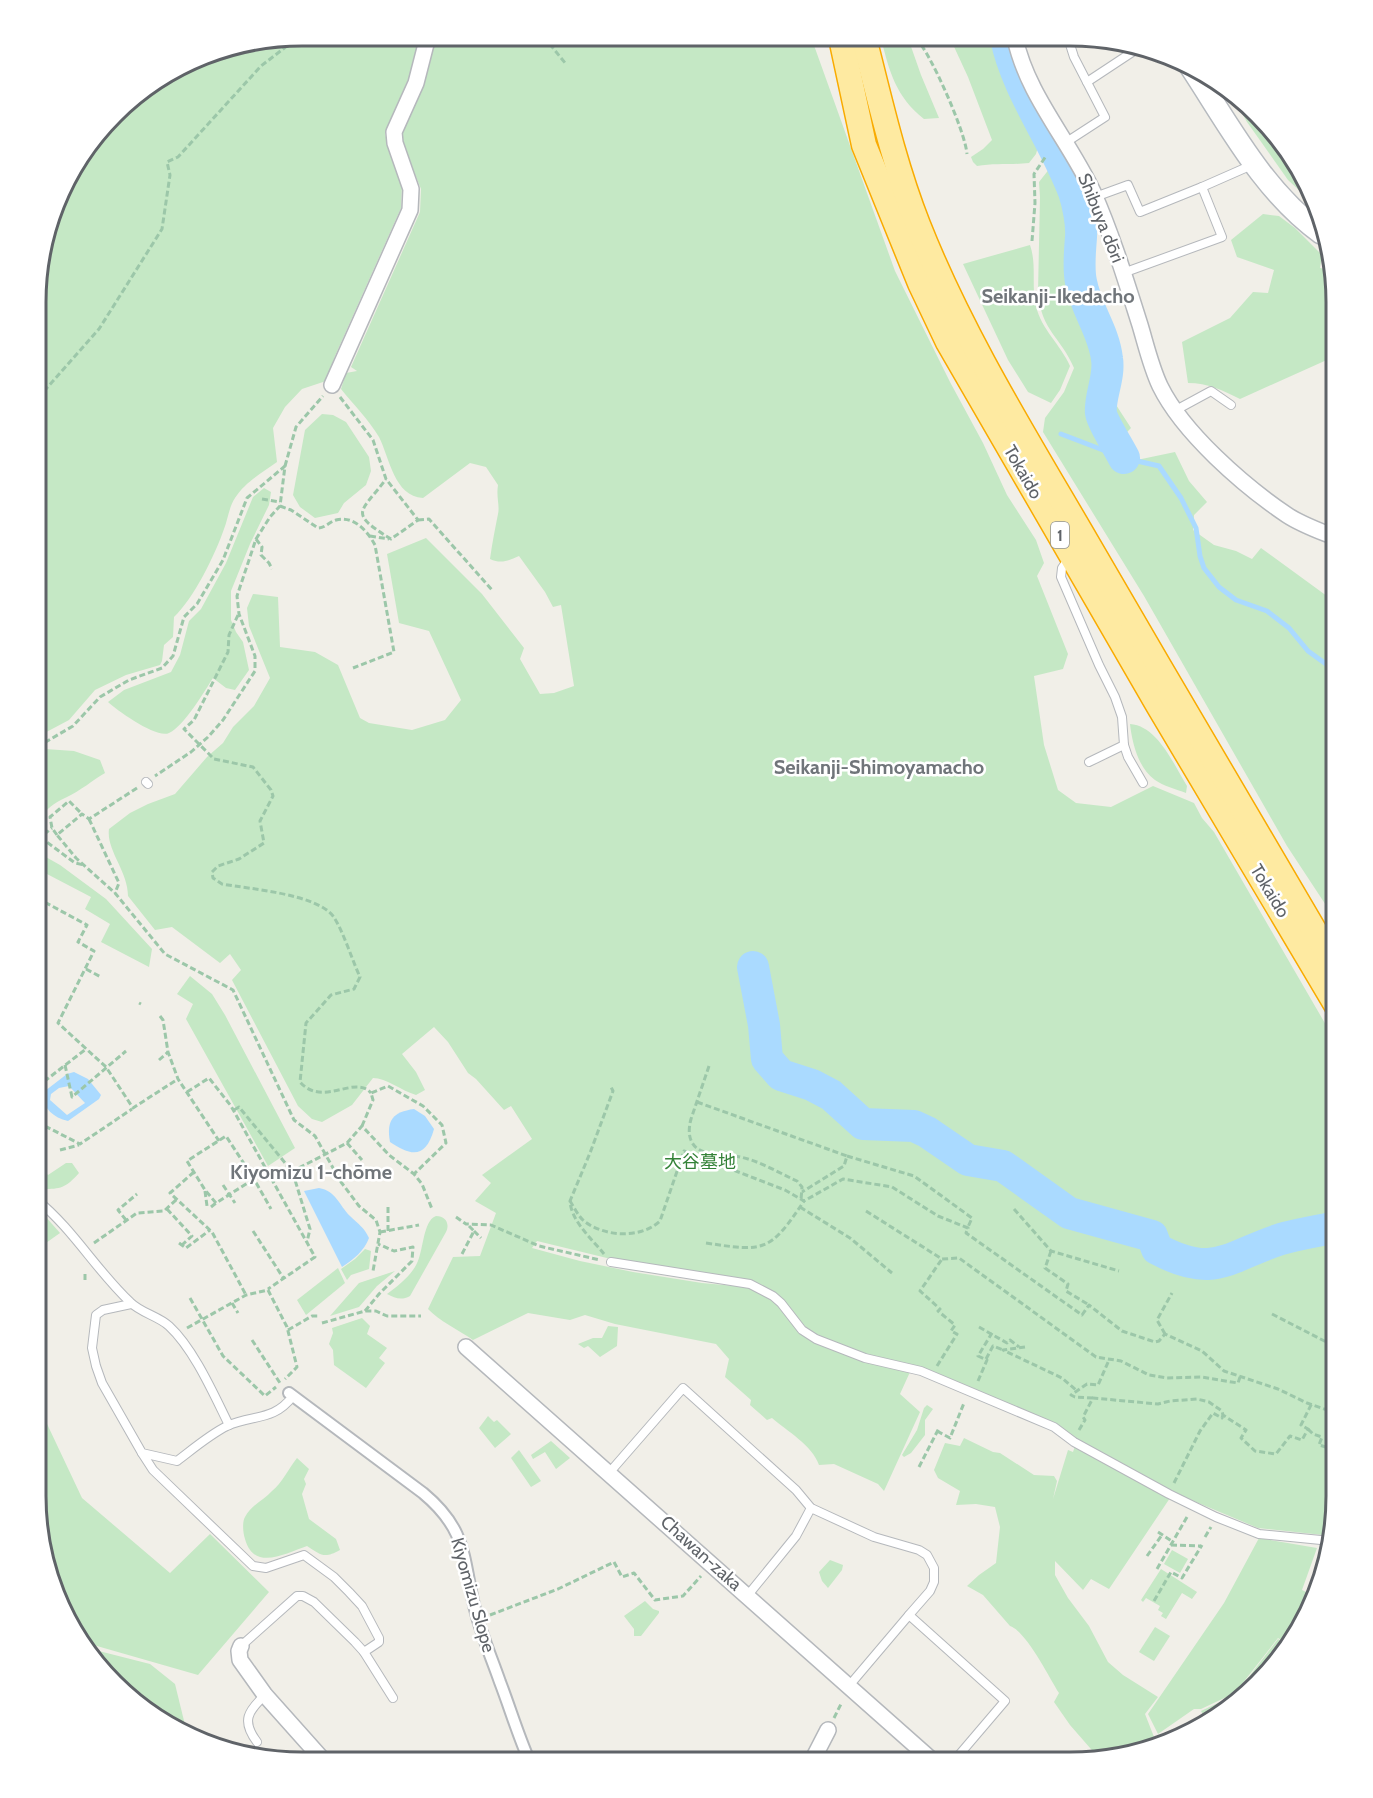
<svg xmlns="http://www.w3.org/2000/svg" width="1373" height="1798" font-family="Cabin,'Noto Sans JP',sans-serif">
<rect width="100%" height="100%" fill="#f1efe8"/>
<g fill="#c5e8c5">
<path d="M303 36H424L419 42 409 77 385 134 402 185 401 208 335 356 326 381 302 389 285 407 273 428 277 462C262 473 245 482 235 498 229 507 228 519 224 529 215 555 194 598 174 617L173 637 164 645 162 661 160 665 126 675 95 690 69 720 37 737 38 267 72 170 127 102 217 50Z"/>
<path d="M447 36 811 37 895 271 950 382 983 443 1007 495 1036 540 1044 563 1037 576 1068 654 1063 669 1034 676 1044 745 1058 790 1076 803 1111 807 1153 786 1194 803 1202 818 1214 832 1337 1044 1336 1513 1332 1536 1258 1528 1172 1492 1076 1439 1056 1425 913 1365 868 1357 811 1332 768 1290 756 1282 741 1278 611 1259 537 1241 532 1248 580 1261 633 1272 702 1283 746 1287 773 1300 799 1332 819 1345 865 1362 910 1372 900 1394 920 1412 884 1491 878 1484 834 1464 819 1465C812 1445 787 1431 772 1418L767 1420 750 1405 751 1400 725 1377 729 1359 716 1344 615 1324 585 1315 570 1320 528 1313 473 1340C459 1330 439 1321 428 1309L453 1257 480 1256 496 1213 475 1201 491 1183 482 1175 532 1139 511 1106 504 1110 476 1079 468 1073 448 1042 434 1027 402 1054 416 1072 425 1090 416 1095C402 1091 386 1078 373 1078L352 1105 322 1122 312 1119 298 1106 232 980 241 970 230 954 220 963 172 927 155 930 128 896C128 871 106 850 109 829L130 813 148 804 175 794 207 757 223 743 233 727 254 706 270 678 249 626 247 608 253 594 278 597 280 647 315 652 338 665 360 718 369 723 412 730 445 720 461 700 429 631 399 623 387 554 426 538 482 594 524 648 520 659 540 694 554 693 574 686 561 605 553 607 545 592 519 556C508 561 501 564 490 559 492 544 495 529 498 514 500 506 496 497 498 485L486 467 470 463 423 498C394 496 390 459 379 437 369 420 353 404 341 389L346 373 357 371 351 367 420 212 421 189 402 142V129L421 85 433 49Z"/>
<path d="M881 38H908L921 75 939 118 924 119C896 97 889 71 881 38Z"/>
<path d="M950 38H998C1005 73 1024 105 1041 136L1036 154 1029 163C1011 165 995 163 977 166L973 162 971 157 983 149 992 140 968 77Z"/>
<polygon points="1241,101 1309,184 1314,204 1288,180 1247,122 1239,108"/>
<path d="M1060 164 1070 195 1080 240 1077 273 1083 306 1097 339 1109 394 1131 428 1117 442 1132 461 1175 452 1189 481 1207 502 1194 515 1193 530 1214 545 1236 551 1252 559 1261 548 1331 599 1337 606V922L1287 846 1144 596 1043 432 1045 418 1064 392 1074 368C1061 337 1041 331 1038 292L1040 197 1039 182 1050 168Z"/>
<path d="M1263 214 1279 216 1295 228 1322 255 1320 268 1330 270 1337 302V373L1329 359 1240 399C1222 390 1208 383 1188 383L1182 342 1230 318 1253 292 1268 293 1274 270 1237 257 1231 240Z"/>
<path d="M1030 245C1037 265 1031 285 1036 306 1041 329 1061 345 1070 366L1060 390 1051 403 1028 392 1008 360 963 264Z"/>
<polygon points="322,414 333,415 346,422 369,457 371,471 366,485 344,503 338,513 315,518 300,507 293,495 305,430"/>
<path d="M264 488 271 492 269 505 250 544 231 591V620L236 632 243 642 249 670 235 690 226 688 213 678C204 692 184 726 169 733 157 739 118 711 108 702L124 690 171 672 180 655 189 621 201 609 226 563 253 497Z"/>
<path d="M1130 724C1158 726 1174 765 1187 786L1186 793C1176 789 1163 786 1155 780 1138 768 1132 742 1130 724Z"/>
<path d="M45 749 74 751 100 760 105 773C93 780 80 791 67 797 54 803 46 809 37 821V755Z"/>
<polygon points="37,852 60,865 106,899 152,949 149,967 101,942 110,924 85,909 91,897 47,874 40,883 37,882"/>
<polygon points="190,976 212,994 225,1015 295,1148 268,1166 186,1019 193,1004 177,994"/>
<path d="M37 1163 48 1175 66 1163H72L79 1173C64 1190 59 1189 37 1189Z"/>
<polygon points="37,1207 60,1233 36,1250"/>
<path d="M436 1216C446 1216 450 1224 446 1232L410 1296C401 1301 395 1298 387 1294 398 1286 408 1278 415 1267 424 1254 422 1221 436 1216Z"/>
<polygon points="365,1249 371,1251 369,1269 351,1275 347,1280 341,1269 355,1259"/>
<polygon points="338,1268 345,1283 306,1315 297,1300"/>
<polygon points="395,1271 377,1286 359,1307 330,1316 359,1283"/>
<polygon points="362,1318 370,1326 367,1334 387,1348 379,1358 385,1363 366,1388 334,1365 333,1350 329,1344 333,1333 332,1328"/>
<polygon points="608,1326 618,1327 617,1346 600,1357 588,1346 584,1348 578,1344 593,1338 602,1338"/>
<polygon points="36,1393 40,1409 82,1498 170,1573 210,1534 269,1592 198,1675 83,1642 64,1614 36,1496"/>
<polygon points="927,1405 933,1409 925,1420 925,1435 911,1453 904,1457 902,1455 917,1430 924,1408"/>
<polygon points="488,1416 494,1422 497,1420 511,1434 495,1448 479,1428"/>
<path d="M964 1438 993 1452 1000 1453 1034 1475 1054 1476 1057 1481 1053 1499 1068 1450 1073 1452 1075 1446 1170 1498 1109 1589 1091 1579 1083 1590 1055 1561V1575L1068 1598 1089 1626 1108 1662 1123 1675 1158 1697 1145 1714 1156 1742 1097 1756 1070 1725 1054 1702 1059 1693C1049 1677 1026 1631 1010 1626L983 1595 967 1586 979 1575 996 1563 1000 1527 995 1507 976 1504 956 1505 960 1491 938 1478 934 1470 945 1443 960 1446Z"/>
<polygon points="551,1441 570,1458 556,1469 545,1452 533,1459 531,1455"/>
<polygon points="519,1450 541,1481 531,1487 511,1458"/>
<path d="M297 1458 309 1469 304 1479 306 1484 302 1494 309 1519 336 1539 340 1550C324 1559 321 1555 307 1546 286 1553 254 1572 245 1539 243 1533 242 1522 245 1517 251 1505 264 1500 272 1491 282 1483 289 1468 297 1458Z"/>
<polygon points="1259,1538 1317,1548 1302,1590 1310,1594 1297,1620 1302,1623 1292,1644 1290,1646 1278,1638 1235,1693 1201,1709 1194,1709 1158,1734 1148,1714 1224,1603"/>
<polygon points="1172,1550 1188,1559 1180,1573 1164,1564"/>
<polygon points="830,1560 843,1565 842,1570 828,1588 822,1581 819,1572"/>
<polygon points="1161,1569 1197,1592 1192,1599 1182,1593 1166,1619 1161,1616 1163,1613 1158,1610 1160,1606 1146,1598 1143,1602 1141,1600"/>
<polygon points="645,1601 653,1609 659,1611 659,1613 641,1636 634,1636 634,1629 624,1616"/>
<polygon points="1155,1627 1170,1636 1154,1661 1139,1652"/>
<polygon points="1278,1639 1289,1647 1246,1696 1207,1722 1201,1711 1235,1695"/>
<polygon points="87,1648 150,1664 175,1684 186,1729 154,1717 102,1671"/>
</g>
<g fill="#aadaff" fill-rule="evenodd">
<path d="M74 1072 88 1079 101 1095 99 1099 68 1121C53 1118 44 1108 41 1094L67 1074ZM69 1086 85 1103 67 1115 50 1100 51 1094 59 1088Z"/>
<path d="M414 1109 425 1116 434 1129C426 1158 412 1157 390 1142 386 1120 393 1112 414 1109Z"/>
<path d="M319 1188C336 1191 339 1205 350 1216 358 1224 364 1227 369 1238 364 1251 354 1259 342 1267L304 1191Z"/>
</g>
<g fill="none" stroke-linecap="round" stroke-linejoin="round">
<polyline stroke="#aadaff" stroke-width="5" points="1061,434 1124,458 1159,466 1181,498 1196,528 1200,556 1204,568 1219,587 1236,600 1267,611 1289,628 1308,651 1326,664 1337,679"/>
<g stroke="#aadaff" stroke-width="32">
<path d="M1006 38C1016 89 1055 141 1074 192 1078 204 1082 224 1081 237 1080 252 1078 267 1081 282 1086 310 1104 331 1107 359 1110 377 1099 398 1101 413 1102 421 1119 448 1124 458"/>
<path d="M753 967 764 1025 767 1059 781 1075 812 1085 831 1095 863 1124 914 1126 927 1132 968 1160 1003 1166 1069 1213 1152 1236 1157 1249C1215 1280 1228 1256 1281 1239 1299 1234 1318 1231 1337 1227"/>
</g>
<defs>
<g id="service">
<polyline points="1087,82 1140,47"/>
<polyline points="1065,143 1105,117 1074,57 1068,38"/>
<polyline points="1095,197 1128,185 1140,212 1202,187"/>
<polyline points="1123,273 1222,237 1202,187 1252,165"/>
<polyline points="1176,410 1211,391 1231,405"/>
<polyline points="1069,558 1062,568 1061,577 1099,665 1115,697 1122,717 1124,745 1089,762"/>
<polyline points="1124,745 1128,757 1143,783"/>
<polyline points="146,782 148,784"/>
<path d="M37 1200C73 1229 96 1270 130 1302 141 1313 158 1316 169 1326 194 1349 214 1395 229 1425"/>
<polyline points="611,1262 750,1284 773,1296 781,1303 802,1330 816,1339 865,1358 921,1371 1054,1427 1074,1442 1169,1494 1216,1517 1259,1534 1331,1541"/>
<path d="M131 1304 103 1310 96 1315 92 1348 96 1366 102 1383 142 1453 177 1461C193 1449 209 1435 227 1426 253 1414 273 1422 293 1396"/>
<polyline points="142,1453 153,1470 253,1566 266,1568 304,1555 334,1577 349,1592 362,1606 379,1638 379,1642 364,1652"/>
<polyline points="609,1473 683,1388 796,1490 811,1508 874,1537 919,1550 927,1555 934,1568 934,1582 930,1591 909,1615"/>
<polyline points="748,1595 796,1536 811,1508"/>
<polyline points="241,1646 297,1596 303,1596 314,1602 355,1642 364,1652 393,1698"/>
<polyline points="848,1687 909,1615 1005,1701 953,1762"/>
<path d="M257 1742C241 1721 248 1711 265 1695"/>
</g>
<path id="pedestrian" d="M289 1393 423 1493C470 1532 462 1561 476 1613 482 1636 492 1659 500 1682 510 1708 518 1735 529 1760"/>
<g id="minor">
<path d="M1015 38C1027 95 1069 140 1093 192 1112 235 1126 281 1140 325 1146 345 1151 367 1160 386 1183 433 1244 486 1287 515 1302 525 1320 531 1337 538"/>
<polyline points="332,385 410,210 411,189 395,143 394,132 416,83 426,44 432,36"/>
<polyline points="466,1347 934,1762"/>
<polyline points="241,1646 239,1651 240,1660 265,1695 323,1760"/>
<polyline points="812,1761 828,1730"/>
</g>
<path id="secondary" d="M1190 66C1229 125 1263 191 1321 233"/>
<g id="trunk">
<polyline points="841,38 864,145 920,283 948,342 1158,705 1337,1006"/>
<path d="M864 38C880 101 894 164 918 225 962 336 1026 438 1086 541 1169 684 1253 826 1337 969"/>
</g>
</defs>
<use href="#service" stroke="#b5b8bc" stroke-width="10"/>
<use href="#pedestrian" stroke="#b5b8bc" stroke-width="14"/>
<use href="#minor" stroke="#b5b8bc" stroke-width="18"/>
<use href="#secondary" stroke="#b6babf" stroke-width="24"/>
<use href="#trunk" stroke="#f9ab00" stroke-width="27"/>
<g stroke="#9cc7a9" stroke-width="3" stroke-dasharray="6 3" stroke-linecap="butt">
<polyline points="544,37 566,64"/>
<path d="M916 38C931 54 965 131 967 154"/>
<polyline points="1032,241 1035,203 1034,174 1046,156"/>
<path d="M340 397 373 440 386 479 418 520 391 539C347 512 361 513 386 479"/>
<polyline points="38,398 99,329 162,229 170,175 167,162 178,157 261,66 300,36"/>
<polyline points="285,466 296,427 323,396"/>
<polyline points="262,499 280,502"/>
<path d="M280 506 291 510 318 528C325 528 329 522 336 520 354 515 368 532 375 545L394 652 353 668"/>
<polyline points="418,520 429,519 492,590"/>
<polyline points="370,536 389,539"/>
<polyline points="256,539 262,547 261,555 269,563 272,569"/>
<path d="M238 615 229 635 228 652 194 720 184 729 214 759 253 767 271 790 273 796 260 821 264 843 239 859 218 866 212 872 213 878 222 884C250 889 316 894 333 916 343 930 352 960 360 977L354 989 331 995 306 1023 300 1082C323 1108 355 1074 371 1093"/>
<polyline points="37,747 73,726 100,697 129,680 162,668 173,656 184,617 197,604 223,560 247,498 285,466 280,506 270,517 256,539 237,596 239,614 255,656 255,671 223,720 208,737 191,752 155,776"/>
<polyline points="137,788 89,819 82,814 57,835 76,858 115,893 165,954 233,990 294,1120 315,1136 341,1182 359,1206 376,1220 380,1232 373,1271"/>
<polyline points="89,819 119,883 115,893"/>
<polyline points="57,835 52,828 50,817 69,801 82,814"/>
<polyline points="40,837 75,863 84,865"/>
<polyline points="37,840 52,828"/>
<polyline points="37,898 87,925 78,942 94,951 58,1023 106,1067 133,1108 178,1079"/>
<polyline points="86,969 101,977"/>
<polyline points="139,1003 141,1004"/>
<polyline points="160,1016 163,1020 168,1052 178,1079 219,1141"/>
<polyline points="159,1060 168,1052"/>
<polyline points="65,1065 72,1097 126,1051"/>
<path d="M709 1066 691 1119C688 1130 688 1142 698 1149 710 1156 728 1154 740 1157 760 1161 779 1173 797 1181L802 1187 801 1200"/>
<polyline points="37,1087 86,1049"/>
<polyline points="187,1092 209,1078 231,1106 315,1257 268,1289"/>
<polyline points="697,1102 847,1156 844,1166 802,1192"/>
<polyline points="234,1110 239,1107 286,1164 295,1180 310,1229 307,1242"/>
<polyline points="37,1122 80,1144 132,1109"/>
<polyline points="362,1126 373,1100 371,1093 388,1086 423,1106 442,1125 446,1143 414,1174"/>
<polyline points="347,1143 362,1160"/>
<polyline points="60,1150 79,1145"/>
<polyline points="847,1156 914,1176 972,1218 968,1227"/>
<polyline points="194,1172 170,1193 212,1232 246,1295"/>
<polyline points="291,1172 347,1143 362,1126 389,1155 414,1174 422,1184 432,1209"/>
<polyline points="254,1179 216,1203 205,1190 187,1161 226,1136 254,1179 271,1209"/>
<polyline points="223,1185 235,1203"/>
<polyline points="205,1191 207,1206"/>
<path d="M570 1201C574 1207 578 1216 584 1221 604 1237 641 1239 660 1221L684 1151 785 1190 804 1201 843 1179 892 1187 938 1216 968 1228 966 1233 1082 1315 1089 1305 1122 1331 1155 1342 1159 1341 1165 1334 1202 1351 1224 1371 1278 1389 1307 1403 1336 1413"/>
<polyline points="211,1207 216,1203"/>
<polyline points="388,1207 388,1231"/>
<polyline points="800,1207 850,1238 892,1273"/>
<polyline points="167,1209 192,1236 182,1245"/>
<polyline points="1014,1209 1051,1251 1119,1271"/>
<polyline points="866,1211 942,1259 959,1258 1096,1357 1121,1361 1149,1375 1167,1378 1201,1377 1238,1383 1240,1377"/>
<polyline points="456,1217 466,1224 491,1225 539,1246 600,1260"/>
<polyline points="126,1220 118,1210 137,1194"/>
<polyline points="253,1231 284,1279"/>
<polyline points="474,1231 481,1238"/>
<polyline points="380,1232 419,1225"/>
<polyline points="94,1243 137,1213 164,1211 177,1199"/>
<polyline points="179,1243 186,1248 210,1230"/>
<path d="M706 1243C765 1252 770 1252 804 1201"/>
<polyline points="1051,1251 1045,1268 1068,1284 1066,1291 1089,1305"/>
<polyline points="462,1254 474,1231 468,1225"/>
<path d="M604 1254C592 1239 571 1221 570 1201L590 1153 613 1091 610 1085"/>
<polyline points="85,1280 85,1271"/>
<polyline points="190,1298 223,1356 265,1396 276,1387"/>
<polyline points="232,1303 238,1313"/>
<polyline points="365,1311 379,1294 412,1261 413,1247 394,1251 378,1244"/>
<polyline points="1272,1314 1336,1347"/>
<polyline points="322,1323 365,1311 376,1311 387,1316 421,1316"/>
<polyline points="979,1327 1007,1343 1010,1340 1019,1347"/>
<polyline points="187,1328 246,1295 268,1290 287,1327 297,1367 285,1379"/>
<polyline points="288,1330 312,1316 320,1316"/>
<polyline points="1165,1334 1157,1320 1172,1293"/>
<polyline points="252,1340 280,1383"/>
<polyline points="1025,1347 1003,1350 1062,1378 1076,1390"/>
<polyline points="986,1359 993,1346 1003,1350"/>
<polyline points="937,1366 957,1334 951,1331 955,1325 938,1311 940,1309 920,1291 942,1259"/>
<polyline points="978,1381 987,1360 978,1356 992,1333"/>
<polyline points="1093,1398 1075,1397 1071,1395 1087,1384 1098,1385 1109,1360"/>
<polyline points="1308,1429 1313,1434 1322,1437 1319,1445 1336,1450"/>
<polyline points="1079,1430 1085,1420 1083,1417 1093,1398 1158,1404 1170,1401 1197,1399 1209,1402 1222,1411 1223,1415 1246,1430 1241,1438 1255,1451 1276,1454 1290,1436 1302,1440 1308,1429 1301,1425 1312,1403"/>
<polyline points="937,1431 950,1438 964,1403"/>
<polyline points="919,1467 939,1428"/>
<polyline points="1174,1483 1200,1431 1213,1413 1222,1418 1223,1415"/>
<polyline points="1158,1532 1173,1542"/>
<polyline points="1205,1537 1211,1527"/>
<polyline points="1171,1545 1201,1546"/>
<polyline points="1147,1556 1162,1535"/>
<polyline points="1157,1569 1187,1517"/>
<polyline points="1154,1601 1171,1572 1182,1578 1202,1545"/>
<polyline points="490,1615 558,1589 614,1562 622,1577 634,1573 655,1600 683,1596 701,1576"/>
<polyline points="1239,1699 1240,1700"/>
<polyline points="1216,1709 1220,1714"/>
<polyline points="834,1718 842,1702"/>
</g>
<use href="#service" stroke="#fff" stroke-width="8"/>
<use href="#pedestrian" stroke="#fff" stroke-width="10"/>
<use href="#minor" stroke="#fff" stroke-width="15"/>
<use href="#secondary" stroke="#fff" stroke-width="21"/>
<use href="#trunk" stroke="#feeaa1" stroke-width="24"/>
</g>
<g text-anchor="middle" stroke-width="5" stroke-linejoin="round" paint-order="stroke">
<rect fill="#fff" stroke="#8f9295" stroke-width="1.5" x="1051" y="522" width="18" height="26" rx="4.5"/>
<g font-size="16" font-weight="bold" fill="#5f6368">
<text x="1060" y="541">1</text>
</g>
<g font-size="18" fill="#5f6368" stroke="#fff">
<text transform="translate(1101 218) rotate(68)" y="6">Shibuya dōri</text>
<text transform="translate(1023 472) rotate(60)" y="6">Tokaido</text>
<text transform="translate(1270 891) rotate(59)" y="6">Tokaido</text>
<text transform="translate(701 1553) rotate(42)" y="6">Chawan-zaka</text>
<text transform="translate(473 1595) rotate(74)" y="6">Kiyomizu Slope</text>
</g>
<g font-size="18" fill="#348238" stroke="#fff">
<text x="700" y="1168">大谷墓地</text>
</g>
<g font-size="20" font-weight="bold" fill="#70757a" stroke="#fff">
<text x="1058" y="303">Seikanji-Ikedacho</text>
<text x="879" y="774">Seikanji-Shimoyamacho</text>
<text x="311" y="1179">Kiyomizu 1-chōme</text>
</g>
</g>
<path d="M0 0H1373V1798H0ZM302 46H1070A256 256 0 0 1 1326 302V1496A256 256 0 0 1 1070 1752H302A256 256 0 0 1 46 1496V302A256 256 0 0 1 302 46Z" fill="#fff" fill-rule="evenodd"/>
<path fill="none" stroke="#5f6368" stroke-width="3" d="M302 46H1070A256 256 0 0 1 1326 302V1496A256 256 0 0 1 1070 1752H302A256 256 0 0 1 46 1496V302A256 256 0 0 1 302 46Z"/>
</svg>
